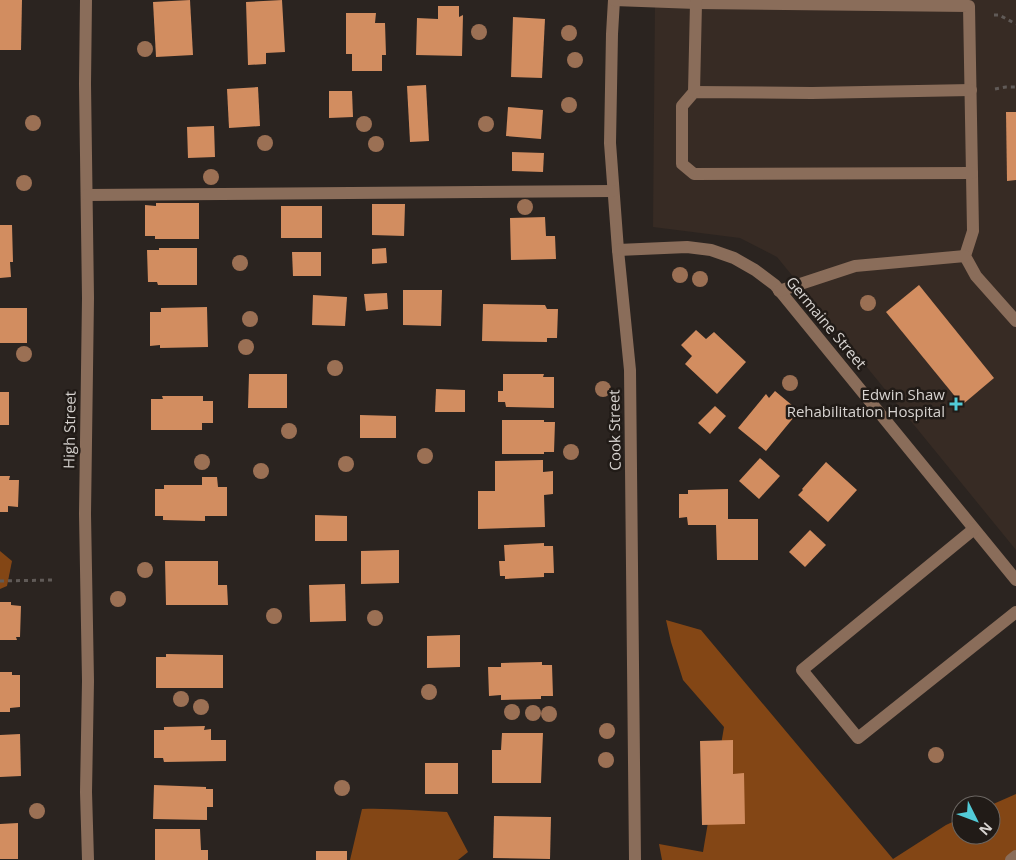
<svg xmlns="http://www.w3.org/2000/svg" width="1016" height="860" font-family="'Open Sans',sans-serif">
<rect width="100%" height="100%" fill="#2b2420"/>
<polygon fill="#372b24" points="655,0 1016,0 1016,550 777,257 740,238 653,227"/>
<g fill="#834615">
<polygon points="0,551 12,561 7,586 0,589"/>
<polygon points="666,620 701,630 893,859 946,825 961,818 961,835 991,835 991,805 1016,794 1016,860 662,860 659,844 703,852 724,727 683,680 671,642"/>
<path d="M362 809C390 808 419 811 447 812L468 852 458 860H350Z"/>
</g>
<g fill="#d28d60">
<polygon points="0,0 22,0 21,50 0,50"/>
<polygon points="190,0 193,55 156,57 153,2"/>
<polygon points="282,0 285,52 266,53 266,64 248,65 246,2"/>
<polygon points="438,6 459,6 459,17 463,15 462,56 416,55 417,18 438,19"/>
<polygon points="346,13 376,13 375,23 385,23 386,55 382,55 382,71 352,71 352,54 346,54"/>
<polygon points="513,17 545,19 542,78 511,77"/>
<polygon points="426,85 429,141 410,142 407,86"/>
<polygon points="258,87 260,126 229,128 227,89"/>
<polygon points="329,91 352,91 353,117 329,118"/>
<polygon points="508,107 543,110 541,139 506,136"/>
<polygon points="1006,112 1016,112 1016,180 1007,181"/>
<polygon points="214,126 215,157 188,158 187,127"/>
<polygon points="512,152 544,153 543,172 512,171"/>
<polygon points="156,203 199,203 199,239 155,239 155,236 145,236 145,205 156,206"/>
<polygon points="372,204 405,204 404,236 372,235"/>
<rect x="281" y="206" width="41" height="32"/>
<polygon points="545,217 546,236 555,236 556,259 511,260 510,218"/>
<polygon points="0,225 12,225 13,262 10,262 11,277 0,278"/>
<polygon points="159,248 197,248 197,285 158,285 157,282 148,282 147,250 159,250"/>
<polygon points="386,248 387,263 372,264 372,249"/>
<polygon points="292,252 321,252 321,276 293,276"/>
<polygon points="919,285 994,378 962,405 886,312"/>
<polygon points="403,290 442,290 441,326 403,325"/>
<polygon points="387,293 388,309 366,311 364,294"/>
<polygon points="313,295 347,297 345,326 312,325"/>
<polygon points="483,304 545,305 547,309 558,309 557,338 547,338 547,342 482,341"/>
<polygon points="207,307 208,347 160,348 160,345 150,346 150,312 161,312 161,308"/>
<rect x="0" y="308" width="27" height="35"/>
<polygon points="696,330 706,339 714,332 746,362 717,394 685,364 692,356 681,345"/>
<polygon points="249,374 287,374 287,408 248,408"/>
<polygon points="503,374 544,374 543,377 554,377 554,408 506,407 505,402 498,402 498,391 503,391"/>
<polygon points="436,389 465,390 465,412 435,412"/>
<polygon points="775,391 799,411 766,451 738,428 766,394 769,398"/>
<rect x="0" y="392" width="9" height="33"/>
<polygon points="162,396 203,396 203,401 213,401 213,423 202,423 202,430 151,430 151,399 163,399"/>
<polygon points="715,406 726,416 710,434 698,423"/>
<polygon points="360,415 396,416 396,438 360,438"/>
<polygon points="502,420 544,420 544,422 555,422 554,452 544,452 544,454 502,454"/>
<polygon points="760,458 780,476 759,499 739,481"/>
<polygon points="543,460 543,472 553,471 553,494 544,495 545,527 478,529 478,491 495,491 495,461"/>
<polygon points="826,462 857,490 828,522 798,495 803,490 802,489"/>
<polygon points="0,476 10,476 9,480 19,480 18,507 8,506 8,512 0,512"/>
<polygon points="202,477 217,477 218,487 227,487 227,516 205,516 205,521 163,520 163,516 155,516 155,489 164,489 164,485 202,485"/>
<polygon points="728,489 728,519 758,519 758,560 717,560 716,525 688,525 687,517 679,518 679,494 688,494 688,490"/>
<polygon points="315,515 347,516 347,541 315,541"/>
<polygon points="810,530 826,545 805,567 789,552"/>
<polygon points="544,543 544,546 553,546 554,573 544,573 544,577 505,579 505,576 500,576 499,561 505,561 504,545"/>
<polygon points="399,550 399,583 361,584 361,551"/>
<polygon points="165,561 218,561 218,585 227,585 228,605 166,605"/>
<polygon points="345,584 346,621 310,622 309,585"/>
<polygon points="0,602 11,602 11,605 21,606 20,637 16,637 17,640 0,640"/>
<polygon points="460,635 460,667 427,668 427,636"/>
<polygon points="166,654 223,655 223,688 156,688 156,657 166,657"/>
<polygon points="542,662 542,665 552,665 553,696 541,696 541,699 501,700 501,695 489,696 488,667 501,667 501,663"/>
<polygon points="0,672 12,672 12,675 20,675 20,707 10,708 10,712 0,712"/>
<polygon points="205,726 204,730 211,729 211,740 226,740 226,761 164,762 163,758 154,758 154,730 164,730 164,727"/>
<polygon points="502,733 543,733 541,783 492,783 492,750 501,750"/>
<polygon points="20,734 21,776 0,777 0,735"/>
<polygon points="733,740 733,774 744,773 745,824 702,825 700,741"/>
<rect x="425" y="763" width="33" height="31"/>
<polygon points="154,785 206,787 206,789 213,789 213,807 207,807 207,820 153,819"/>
<polygon points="494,816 551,817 550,859 493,858"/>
<polygon points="18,823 18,859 0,859 0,824"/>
<polygon points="155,829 200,829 201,850 208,850 208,860 155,860"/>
<rect x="316" y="851" width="31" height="9"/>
</g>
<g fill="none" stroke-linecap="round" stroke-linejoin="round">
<g stroke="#605a57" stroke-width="3" stroke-dasharray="4 4" stroke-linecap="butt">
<polyline points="994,15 999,15 1016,24"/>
<polyline points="995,89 1006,87 1016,87"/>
<polyline points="0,581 53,580"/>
</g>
<g stroke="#8a6d5a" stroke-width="12">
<polyline points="86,0 85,84 88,298 85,514 88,681 86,792 88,860"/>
<polyline points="614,0 612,34 610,143 618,250 630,370 635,860"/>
<polyline points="614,0 696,3 969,6 973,231 965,256 976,276 1016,321"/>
<polyline points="971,90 812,93 694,92 682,106 682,164 694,174 972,173"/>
<polyline points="694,92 696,3"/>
<polyline points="87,195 613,191"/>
<polyline points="618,250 687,247 711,250 734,258 755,270 775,285 1016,580"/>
<polyline points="779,291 855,266 965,256"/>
<polyline points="974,529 802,670 858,738 1016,612"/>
<polyline points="1011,860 1016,856"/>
</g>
</g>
<g fill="#9b7054">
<circle cx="479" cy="32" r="8"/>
<circle cx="569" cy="33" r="8"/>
<circle cx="145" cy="49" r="8"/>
<circle cx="575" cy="60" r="8"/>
<circle cx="569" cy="105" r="8"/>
<circle cx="33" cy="123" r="8"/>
<circle cx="364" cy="124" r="8"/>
<circle cx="486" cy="124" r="8"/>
<circle cx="265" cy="143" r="8"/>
<circle cx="376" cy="144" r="8"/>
<circle cx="211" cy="177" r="8"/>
<circle cx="24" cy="183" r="8"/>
<circle cx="525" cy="207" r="8"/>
<circle cx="240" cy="263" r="8"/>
<circle cx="680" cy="275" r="8"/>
<circle cx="700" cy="279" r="8"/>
<circle cx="868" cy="303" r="8"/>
<circle cx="250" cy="319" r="8"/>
<circle cx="246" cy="347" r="8"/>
<circle cx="24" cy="354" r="8"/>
<circle cx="335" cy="368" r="8"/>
<circle cx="790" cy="383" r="8"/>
<circle cx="603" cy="389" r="8"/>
<circle cx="289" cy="431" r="8"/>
<circle cx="571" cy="452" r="8"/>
<circle cx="425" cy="456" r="8"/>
<circle cx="202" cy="462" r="8"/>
<circle cx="346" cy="464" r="8"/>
<circle cx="261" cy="471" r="8"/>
<circle cx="145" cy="570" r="8"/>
<circle cx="118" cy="599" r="8"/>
<circle cx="274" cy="616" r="8"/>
<circle cx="375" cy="618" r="8"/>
<circle cx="429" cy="692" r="8"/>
<circle cx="181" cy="699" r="8"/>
<circle cx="201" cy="707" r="8"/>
<circle cx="512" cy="712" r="8"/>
<circle cx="533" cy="713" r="8"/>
<circle cx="549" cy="714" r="8"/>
<circle cx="607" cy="731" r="8"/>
<circle cx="936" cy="755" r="8"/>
<circle cx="606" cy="760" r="8"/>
<circle cx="342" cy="788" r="8"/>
<circle cx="37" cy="811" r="8"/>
</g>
<path fill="#52cbd7" stroke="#211b17" stroke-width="2" d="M953.5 396.5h5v5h5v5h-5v5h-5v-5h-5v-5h5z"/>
<g text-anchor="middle" stroke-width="5" stroke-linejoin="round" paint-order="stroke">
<g font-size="15" fill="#d7d3d0" stroke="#211b17">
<text transform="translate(826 323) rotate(50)" y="5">Germaine Street</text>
<text transform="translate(70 430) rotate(-89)" y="5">High Street</text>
<text transform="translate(615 430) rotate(-91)" y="5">Cook Street</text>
</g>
<g font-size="15" fill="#d7d3d0" stroke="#211b17" text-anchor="end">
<text x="945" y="400">Edwin Shaw<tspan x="945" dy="17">Rehabilitation Hospital</tspan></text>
</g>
</g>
<g transform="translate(976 820) rotate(132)"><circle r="24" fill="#211b17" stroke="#6a6561"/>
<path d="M0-4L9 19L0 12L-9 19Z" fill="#52cbd7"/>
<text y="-8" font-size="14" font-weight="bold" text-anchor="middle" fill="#d7d3d0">N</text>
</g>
</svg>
